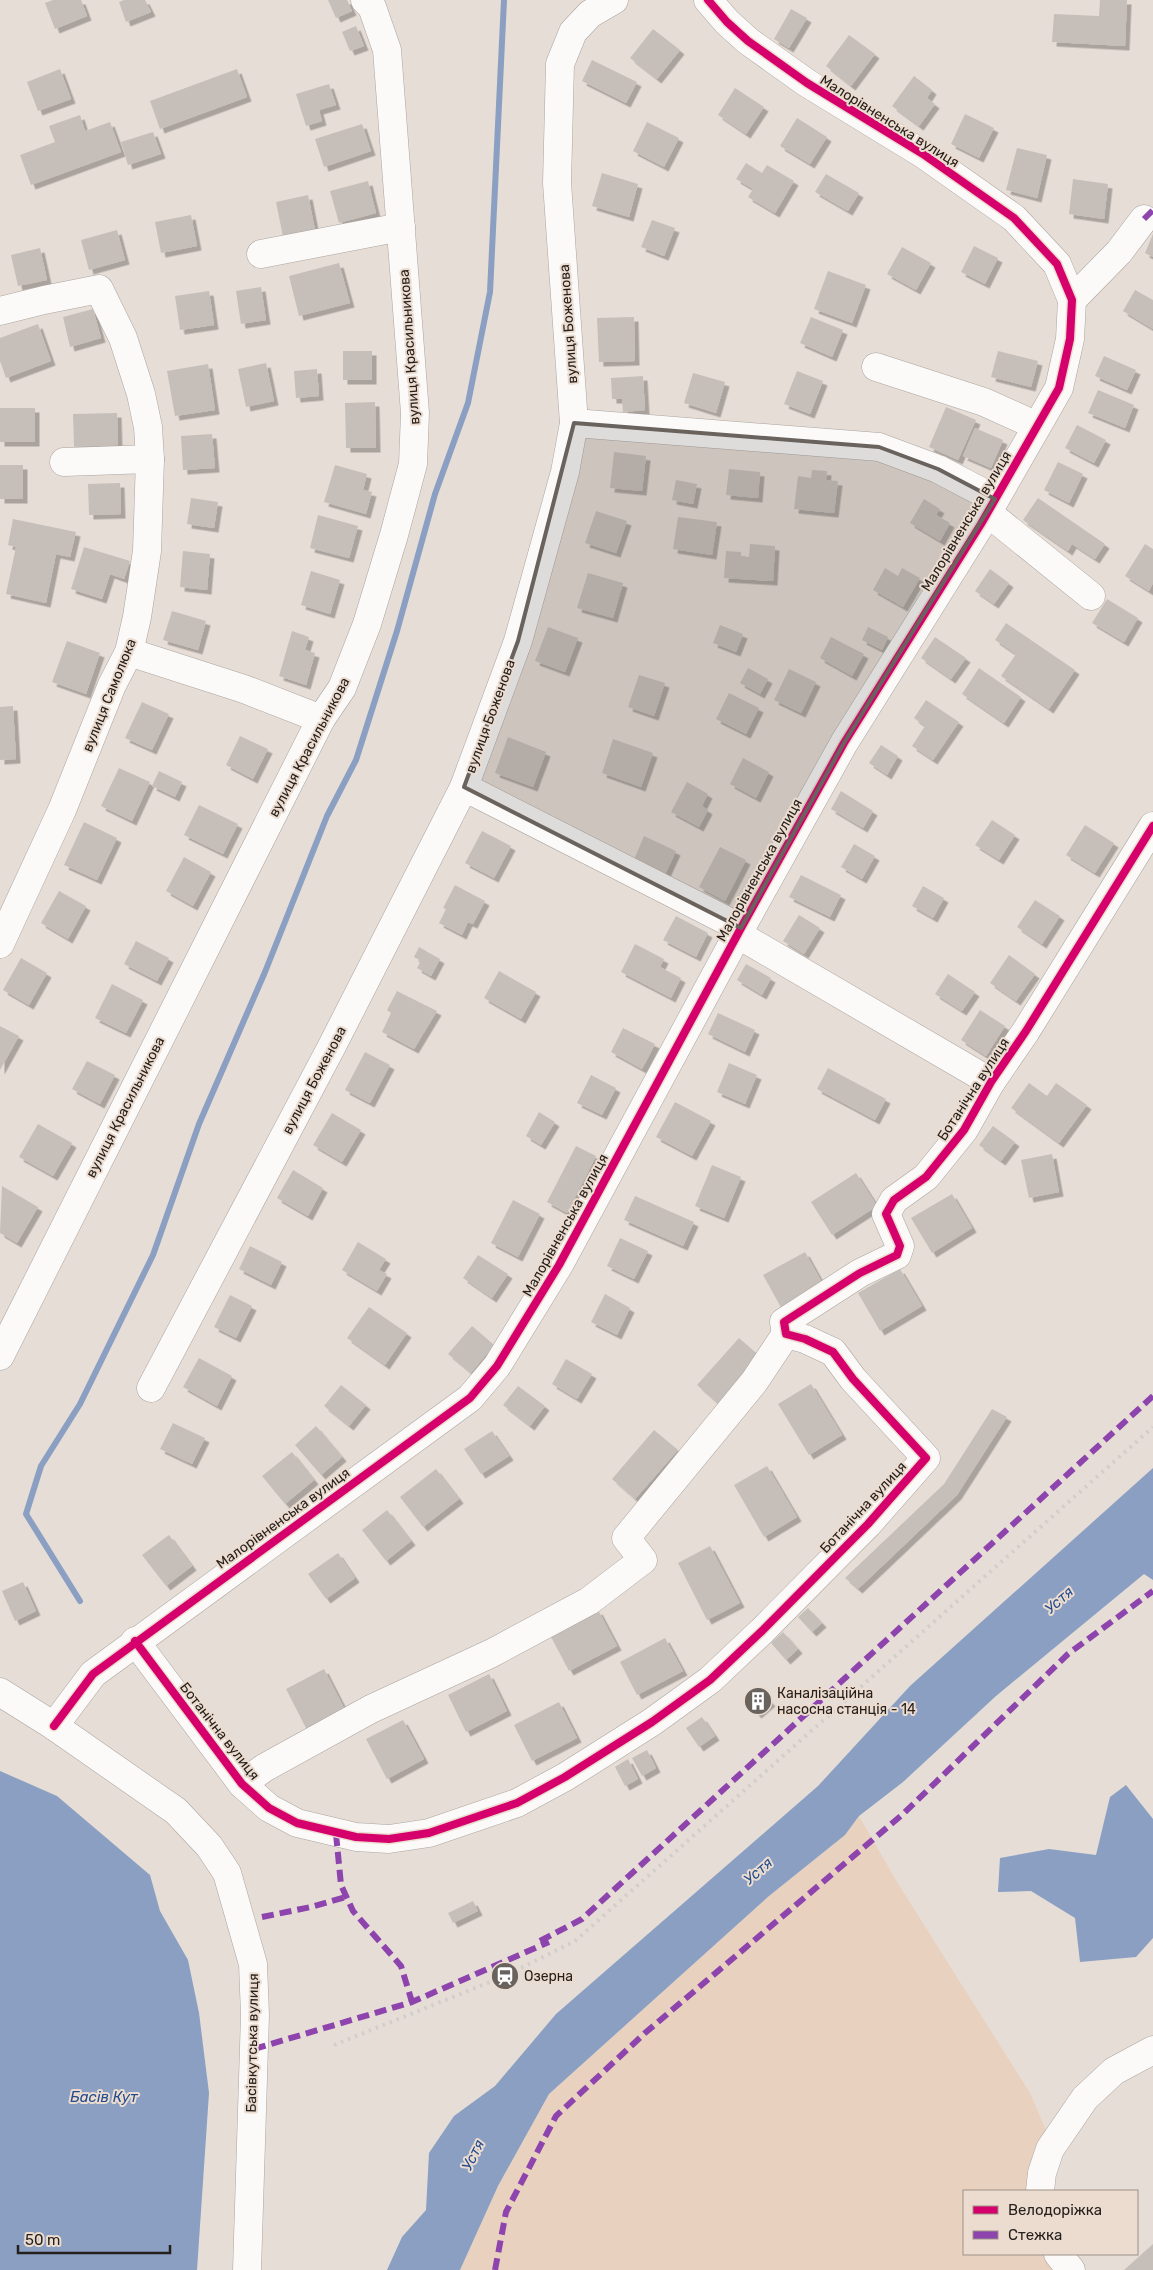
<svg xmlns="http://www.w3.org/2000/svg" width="1153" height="2270" font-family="Rubik,sans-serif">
<defs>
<filter id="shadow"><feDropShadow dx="4.5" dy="4.5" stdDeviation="0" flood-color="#0004"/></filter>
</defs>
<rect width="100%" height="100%" fill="#e6ddd6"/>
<polygon fill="#e9d1bf" points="859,1816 897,1882 1030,2093 1050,2140 1034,2191 964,2191 964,2254 1050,2254 1063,2270 460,2270 498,2186 549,2094 769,1896 845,1835"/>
<g fill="#8a9fc2">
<polygon points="1153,1468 1153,1580 1144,1574 996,1696 903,1782 859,1816 845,1835 769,1896 549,2094 498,2186 460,2270 387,2270 402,2237 426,2210 429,2153 454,2116 495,2086 556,2014 818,1786 910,1686"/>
<polygon points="0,1771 57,1796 150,1875 160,1911 188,1960 199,2013 209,2093 197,2270 0,2270"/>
<polygon points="1126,1785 1153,1819 1153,1938 1136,1957 1080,1962 1075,1918 1031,1891 998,1892 1000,1858 1049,1849 1096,1855 1110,1797"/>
</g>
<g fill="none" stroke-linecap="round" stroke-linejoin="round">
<polyline stroke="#8a9fc2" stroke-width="6" points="80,1601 26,1514 41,1466 80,1404 153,1255 199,1124 265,972 327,816 356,760 397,631 435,494 468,403 490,292 504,0"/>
</g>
<g fill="#c6bfb9" filter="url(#shadow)">
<polygon points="53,0 81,0 87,16 55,29 45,3"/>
<polygon points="124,0 145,0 151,12 126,22 119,2"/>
<polygon points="328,0 347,0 352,11 336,18"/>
<polygon points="1100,0 1127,0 1125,46 1052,42 1054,14 1099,16"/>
<polygon points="791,9 807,18 789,48 774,39"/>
<polygon points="356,26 364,46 350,51 342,32"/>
<polygon points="653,29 680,50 657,79 630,58"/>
<polygon points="849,35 875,54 851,86 826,66"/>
<polygon points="592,60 637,82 626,103 582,81"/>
<polygon points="60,69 71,99 38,111 27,82"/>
<polygon points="237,69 247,97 160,129 150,101"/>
<polygon points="914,76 932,90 927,98 935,104 919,126 892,106"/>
<polygon points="329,84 336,105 319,110 322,121 306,126 296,94"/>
<polygon points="735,88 764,107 746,134 718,115"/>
<polygon points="965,114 994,128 979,158 951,144"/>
<polygon points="80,115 85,131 110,122 121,152 31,185 20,155 55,142 49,126"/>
<polygon points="797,118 827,137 810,164 780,146"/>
<polygon points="647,122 679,138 664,167 633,151"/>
<polygon points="362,124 371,151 324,167 315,139"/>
<polygon points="153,132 161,154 128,165 121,142"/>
<polygon points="1017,148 1047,155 1037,198 1006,190"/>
<polygon points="746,163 762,173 767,165 794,181 775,213 748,197 753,189 736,179"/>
<polygon points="602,173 638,184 629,217 592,206"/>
<polygon points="826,174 859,193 848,211 815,192"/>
<polygon points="1073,179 1108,184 1104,219 1069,214"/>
<polygon points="368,181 376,213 339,223 330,191"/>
<polygon points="308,195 315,230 283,237 276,202"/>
<polygon points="191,215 197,246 161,253 155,222"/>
<polygon points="652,220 675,228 664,256 641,247"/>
<polygon points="117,230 125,260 89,270 81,240"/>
<polygon points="1153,234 1153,257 1145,253"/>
<polygon points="974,246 998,258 985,284 961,272"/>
<polygon points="902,247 931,263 916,290 887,274"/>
<polygon points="40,248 47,280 18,286 11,255"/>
<polygon points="339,263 350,303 299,316 289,276"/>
<polygon points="828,271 866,285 852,323 814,309"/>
<polygon points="261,287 266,320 241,324 236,291"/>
<polygon points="1135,290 1153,300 1153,329 1123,311"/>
<polygon points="209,291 214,325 180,330 175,296"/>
<polygon points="93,309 101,338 70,347 63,317"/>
<polygon points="634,317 635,361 599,362 597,318"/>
<polygon points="811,317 843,330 832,357 800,343"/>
<polygon points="38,324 51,361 6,378 0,361 0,338"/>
<rect x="343" y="351" width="29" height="29"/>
<polygon points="998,351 1038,361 1031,387 991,377"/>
<polygon points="1104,356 1136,370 1127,390 1095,376"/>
<polygon points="266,363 274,401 246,407 238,369"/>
<polygon points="208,364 215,410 175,416 167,371"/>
<polygon points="317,369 319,396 296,398 294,371"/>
<polygon points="797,371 823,381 810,414 784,404"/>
<polygon points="693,373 725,382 716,413 684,403"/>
<polygon points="643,376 645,410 623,412 622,399 612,399 611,378"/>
<polygon points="1098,390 1134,405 1125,428 1088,413"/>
<polygon points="375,402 376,448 346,448 345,403"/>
<polygon points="946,407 976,420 958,460 929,447"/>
<rect x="0" y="408" width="35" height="34"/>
<polygon points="117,413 118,445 74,447 73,414"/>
<polygon points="1077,425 1106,440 1094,463 1065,448"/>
<polygon points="975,428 1003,440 991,468 963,456"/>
<polygon points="212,434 215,468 183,470 181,436"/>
<polygon points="614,452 646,456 642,491 610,488"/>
<polygon points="1058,462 1083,474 1069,503 1044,490"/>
<rect x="0" y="465" width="23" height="34"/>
<polygon points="335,465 367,474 363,490 372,492 366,514 324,502"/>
<polygon points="729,469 760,472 758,498 726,495"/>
<polygon points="812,470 827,471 826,480 838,481 834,513 794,509 798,476 811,478"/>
<polygon points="676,480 697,484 693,504 672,500"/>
<polygon points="120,483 121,514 89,515 88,484"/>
<polygon points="191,498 218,502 214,528 187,524"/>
<polygon points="1038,498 1105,544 1095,559 1072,544 1068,551 1023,520"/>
<polygon points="924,499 940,509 936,515 950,523 940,541 910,523"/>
<polygon points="596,511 627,521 616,553 585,543"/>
<polygon points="318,515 358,526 349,558 310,548"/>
<polygon points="678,517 717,522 712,555 673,549"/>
<polygon points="13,519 76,532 70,557 56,554 46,603 6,594 16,547 8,545"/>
<polygon points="750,544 775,546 773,581 724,578 726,551 741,552 741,556 749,557"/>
<polygon points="1145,544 1153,549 1153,583 1149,591 1125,576"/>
<polygon points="84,547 130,561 124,579 110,574 102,599 71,589"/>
<polygon points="183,551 210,554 207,590 180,587"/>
<polygon points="885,568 898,576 902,568 920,578 903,607 873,590"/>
<polygon points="990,569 1009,583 994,604 975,591"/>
<polygon points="311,571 340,580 330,614 301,605"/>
<polygon points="588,573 623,583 613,618 577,608"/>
<polygon points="1107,599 1138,618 1124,642 1092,623"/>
<polygon points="172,611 206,621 198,650 163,640"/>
<polygon points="1006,623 1075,670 1049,709 1001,676 1016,654 995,640"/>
<polygon points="720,625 743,634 736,652 713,643"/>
<polygon points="548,627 578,638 565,672 535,661"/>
<polygon points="868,627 888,637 882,650 862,640"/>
<polygon points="292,631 309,637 305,650 315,653 306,685 279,676"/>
<polygon points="831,637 864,654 852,676 820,658"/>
<polygon points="935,637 966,658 951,679 921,658"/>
<polygon points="67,641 100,653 86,694 52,682"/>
<polygon points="748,668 768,679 760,694 740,683"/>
<polygon points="979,668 1021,697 1004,723 962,694"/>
<polygon points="789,669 816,682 801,713 774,700"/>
<polygon points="639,675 665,683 654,716 628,707"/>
<polygon points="729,693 759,708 746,734 716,719"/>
<polygon points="926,700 959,722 933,760 912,746 925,726 914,718"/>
<polygon points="142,702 169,714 152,750 125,738"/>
<polygon points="13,706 16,759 0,760 0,707"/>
<polygon points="240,736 268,749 253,779 226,765"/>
<polygon points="508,737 546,752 533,787 495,773"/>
<polygon points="613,739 653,753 641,787 602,773"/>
<polygon points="881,745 898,756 887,775 869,763"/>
<polygon points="743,758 769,772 756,798 730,784"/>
<polygon points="119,768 150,782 132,821 101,806"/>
<polygon points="159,771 182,782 175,797 152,786"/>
<polygon points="687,782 708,794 702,806 708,810 699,827 671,812"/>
<polygon points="841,791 873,811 863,828 831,809"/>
<polygon points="199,805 238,824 223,854 184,835"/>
<polygon points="992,820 1015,835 999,860 975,845"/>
<polygon points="84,822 117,838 97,880 64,865"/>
<polygon points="1085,825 1114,843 1095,873 1066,855"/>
<polygon points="482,831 511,846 494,878 465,863"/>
<polygon points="644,836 676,851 664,877 633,862"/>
<polygon points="854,844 875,856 862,879 841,867"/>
<polygon points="720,847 746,860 725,901 699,887"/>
<polygon points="184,857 211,872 193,906 166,891"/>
<polygon points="801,875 841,895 830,917 789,897"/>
<polygon points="455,885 485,901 473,924 468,922 462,935 439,923 446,909 443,908"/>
<polygon points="923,886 944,898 933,918 912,906"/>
<polygon points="59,891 86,906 68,939 41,923"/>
<polygon points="1035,900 1060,916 1042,944 1017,927"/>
<polygon points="799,915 820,928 804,954 783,941"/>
<polygon points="676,916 708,933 696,957 663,940"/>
<polygon points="136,941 169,958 157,981 124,964"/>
<polygon points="635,944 664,959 660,967 681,978 671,998 621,972"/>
<polygon points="419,947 440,959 431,976 417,968 421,961 414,957"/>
<polygon points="1009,955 1035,974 1016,1001 990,983"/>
<polygon points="21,958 47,973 29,1005 3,990"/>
<polygon points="746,964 771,978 762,995 737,980"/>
<polygon points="499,971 536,992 521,1019 484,998"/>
<polygon points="948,974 975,992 962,1011 935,994"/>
<polygon points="112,984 143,1000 126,1033 95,1018"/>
<polygon points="397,991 437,1011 414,1049 382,1032 391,1013 387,1010"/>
<polygon points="980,1010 1005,1026 986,1056 961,1040"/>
<polygon points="718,1013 755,1030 745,1052 708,1034"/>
<polygon points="0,1026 19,1036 0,1070"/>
<polygon points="623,1028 655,1044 642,1069 611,1052"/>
<polygon points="365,1052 390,1065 370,1103 345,1090"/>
<polygon points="87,1061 115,1075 100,1104 72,1089"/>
<polygon points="729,1063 757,1075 745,1104 717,1092"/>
<polygon points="828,1068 886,1099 875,1120 817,1089"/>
<polygon points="591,1075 616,1088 602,1115 577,1103"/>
<polygon points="1029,1083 1047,1096 1056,1083 1087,1105 1059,1143 1011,1108"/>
<polygon points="675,1102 711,1121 692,1156 656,1137"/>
<polygon points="539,1112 555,1122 541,1145 526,1136"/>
<polygon points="332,1113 361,1130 342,1162 313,1145"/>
<polygon points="38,1124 72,1143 53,1176 19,1157"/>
<polygon points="993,1126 1015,1142 1001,1161 979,1145"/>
<polygon points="576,1146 596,1156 567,1213 547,1202"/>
<polygon points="1052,1154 1059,1192 1029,1198 1021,1160"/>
<polygon points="712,1165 741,1177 724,1218 695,1206"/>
<polygon points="293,1170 323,1188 308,1216 277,1198"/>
<polygon points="856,1173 877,1206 832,1235 811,1202"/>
<polygon points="2,1186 38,1207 17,1243 0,1233"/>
<polygon points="952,1194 972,1228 932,1253 911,1218"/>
<polygon points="635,1196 694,1222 683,1246 624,1220"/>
<polygon points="513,1200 540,1214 518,1257 491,1243"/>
<polygon points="620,1238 648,1251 634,1279 607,1266"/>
<polygon points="358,1242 386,1259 379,1270 387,1274 377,1291 342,1270"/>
<polygon points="250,1246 282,1262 271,1285 239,1269"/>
<polygon points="805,1252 825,1288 783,1311 763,1275"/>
<polygon points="478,1255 508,1274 492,1298 463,1278"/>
<polygon points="900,1269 922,1306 880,1331 858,1293"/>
<polygon points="605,1294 630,1308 617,1335 591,1322"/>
<polygon points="230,1295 252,1306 236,1338 214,1327"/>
<polygon points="369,1307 407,1333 385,1365 347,1338"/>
<polygon points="472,1326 494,1345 471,1373 448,1354"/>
<polygon points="739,1338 764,1360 722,1407 697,1385"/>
<polygon points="199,1358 232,1376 217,1406 183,1387"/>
<polygon points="566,1359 592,1374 577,1399 552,1384"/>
<polygon points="811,1384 842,1435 809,1455 778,1404"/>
<polygon points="341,1385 366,1405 349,1426 324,1406"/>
<polygon points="518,1386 545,1406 530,1426 503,1405"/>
<polygon points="992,1409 1007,1417 957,1495 858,1589 845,1578 944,1484"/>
<polygon points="173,1423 205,1438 192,1464 160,1449"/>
<polygon points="316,1426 342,1457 321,1475 295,1445"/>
<polygon points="654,1430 678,1450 635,1499 612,1479"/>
<polygon points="492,1431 509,1456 481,1474 464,1449"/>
<polygon points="292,1452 314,1480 285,1504 262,1476"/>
<polygon points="767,1466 797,1517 764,1537 734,1485"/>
<polygon points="436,1469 459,1499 423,1527 400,1497"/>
<polygon points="387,1510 411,1541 386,1561 362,1530"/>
<polygon points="169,1535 192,1566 166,1586 142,1555"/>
<polygon points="710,1546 740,1603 707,1620 678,1563"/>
<polygon points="338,1553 355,1578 326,1599 308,1574"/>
<polygon points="23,1582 36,1611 15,1621 2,1591"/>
<polygon points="808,1608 822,1623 812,1632 798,1617"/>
<polygon points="598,1610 617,1646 569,1671 550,1635"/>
<polygon points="783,1632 798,1649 786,1660 771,1643"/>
<polygon points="665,1638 683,1671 637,1695 620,1662"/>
<polygon points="324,1669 346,1712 308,1732 286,1689"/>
<polygon points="489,1674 507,1711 466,1732 448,1695"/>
<polygon points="759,1689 771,1702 757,1714 745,1701"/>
<polygon points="559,1702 577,1738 532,1761 514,1725"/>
<polygon points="702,1717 715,1736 699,1747 686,1728"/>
<polygon points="403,1720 424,1759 387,1779 366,1739"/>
<polygon points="647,1750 656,1768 642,1776 632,1758"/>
<polygon points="628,1759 638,1779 625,1786 615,1767"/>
<polygon points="473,1901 478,1911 453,1923 448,1913"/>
<polygon points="1153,2244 1153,2270 1124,2270"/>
</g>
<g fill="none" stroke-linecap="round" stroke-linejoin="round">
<defs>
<g id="minor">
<polyline points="261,254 401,227"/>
<polyline points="1072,300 1119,252 1144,219"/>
<polyline points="0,311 44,300 99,289 123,338 141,394 148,427 150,459 147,551 137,617 129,652 112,685 62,810 0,944"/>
<polyline points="876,367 984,402 1037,426"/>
<polyline points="574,423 879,447 938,469 995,499"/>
<polyline points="64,462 150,459"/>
<polyline points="988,513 1091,596"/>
<polyline points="129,652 244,689 321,719"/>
<polyline points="464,787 741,928"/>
<polyline points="737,934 991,1082"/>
<polyline points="0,1356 321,719 342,688 367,624 394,535 413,464 415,413 387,50 372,7 365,0"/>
<polyline points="151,1388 332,1046 464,787 518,641 565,472 574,423 557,183 560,64 573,32 590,14 614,0"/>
<polyline points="135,1641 242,1784 269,1808 297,1823 356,1837 389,1839 429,1833 517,1803 565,1777 652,1722 710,1680 762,1631 868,1524 926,1458 853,1379 833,1352 805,1339 786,1334 784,1322 860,1273 897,1255 900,1246 886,1214 894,1200 926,1177 964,1130 991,1082 1026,1031 1153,826"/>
<polyline points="54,1726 93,1674 470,1398 497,1366 559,1265 741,928 844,743 981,524 1059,388 1070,339 1072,300 1057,264 1014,218 923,154 807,83 748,41 727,22 708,0"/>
<polyline points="242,1784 264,1768 371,1709 492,1653 589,1601 643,1560 626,1538 754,1382 786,1334"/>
<polyline points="1040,2191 1042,2173 1050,2149 1085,2098 1114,2071 1153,2050"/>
<polyline points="1058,2254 1071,2270"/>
</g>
<polyline id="major" points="0,1692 54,1726 176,1811 209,1846 227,1873 253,1964 255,2015 247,2270"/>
</defs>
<use href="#minor" stroke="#aba49f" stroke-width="29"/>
<use href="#major" stroke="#aba49f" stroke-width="29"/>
<use href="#minor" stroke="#fbfaf9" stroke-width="28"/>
<use href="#major" stroke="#fbfaf9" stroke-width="28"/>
<polyline stroke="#d1cecc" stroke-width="4" stroke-dasharray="2.5 5" stroke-linecap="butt" points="334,2045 505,1976 575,1941 1153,1427"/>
<g stroke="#8e44ad" stroke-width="6" stroke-dasharray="12 6" stroke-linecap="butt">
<polyline points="1144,219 1153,210"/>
<polyline points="336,1834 341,1885 353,1911 401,1966 412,2002"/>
<polyline points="262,1917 311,1907 346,1897"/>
<polyline points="540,1941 582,1919 1153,1396"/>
<polyline points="254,2049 412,2002 549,1942"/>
<polyline points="495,2270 506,2212 556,2116 645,2033 903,1814 1068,1654 1153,1591"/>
</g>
<defs>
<g id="cycleway">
<polyline points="135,1641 242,1784 269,1808 297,1823 356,1837 389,1839 429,1833 517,1803 565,1777 652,1722 710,1680 762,1631 868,1524 926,1458 853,1379 833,1352 805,1339 786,1334 784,1322 860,1273 897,1255 900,1246 886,1214 894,1200 926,1177 964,1130 991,1082 1026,1031 1153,826"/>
<polyline points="54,1726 93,1674 470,1398 497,1366 559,1265 741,928 844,743 981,524 1059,388 1070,339 1072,300 1057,264 1014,218 923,154 807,83 748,41 727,22 708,0"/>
</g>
</defs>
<use href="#cycleway" stroke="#ecdcd0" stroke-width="11"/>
<use href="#cycleway" stroke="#d6006c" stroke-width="8"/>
</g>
<path fill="#69625d" fill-opacity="0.2" stroke="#69625d" stroke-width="4" stroke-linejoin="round" d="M574 423 879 447 938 469 995 499 844 743 741 928 464 787 518 641Z"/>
<defs>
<symbol id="building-disc" viewBox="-11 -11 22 22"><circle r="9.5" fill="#69625d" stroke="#ecdcd0"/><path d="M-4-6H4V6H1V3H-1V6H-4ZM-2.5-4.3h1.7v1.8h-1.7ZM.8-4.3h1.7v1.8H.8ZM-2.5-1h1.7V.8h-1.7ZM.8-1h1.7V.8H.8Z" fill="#fff"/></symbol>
<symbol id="station-disc" viewBox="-11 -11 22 22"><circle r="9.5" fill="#69625d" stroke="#ecdcd0"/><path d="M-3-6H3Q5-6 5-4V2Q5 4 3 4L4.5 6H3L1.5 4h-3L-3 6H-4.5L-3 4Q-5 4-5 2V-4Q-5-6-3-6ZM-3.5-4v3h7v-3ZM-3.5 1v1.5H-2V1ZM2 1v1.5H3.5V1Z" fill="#fff"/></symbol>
</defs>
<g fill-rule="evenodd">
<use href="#building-disc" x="742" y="1685" width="32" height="32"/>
<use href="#station-disc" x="489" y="1960" width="32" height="32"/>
</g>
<g text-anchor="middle" stroke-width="4" stroke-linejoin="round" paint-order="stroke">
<g font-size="14" fill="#26201c" stroke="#ecdcd0">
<text transform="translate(890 121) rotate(32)" y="5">Малорівненська вулиця</text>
<text transform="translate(568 324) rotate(-94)" y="5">вулиця Боженова</text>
<text transform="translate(409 347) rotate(-94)" y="5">вулиця Красильникова</text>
<text transform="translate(966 521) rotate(-59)" y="5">Малорівненська вулиця</text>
<text transform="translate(109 695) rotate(-68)" y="5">вулиця Самолюка</text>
<text transform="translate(490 716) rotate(-70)" y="5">вулиця Боженова</text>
<text transform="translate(309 747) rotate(-62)" y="5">вулиця Красильникова</text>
<text transform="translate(759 870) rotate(-61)" y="5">Малорівненська вулиця</text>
<text transform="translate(314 1080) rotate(-62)" y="5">вулиця Боженова</text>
<text transform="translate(973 1089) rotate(-57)" y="5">Ботанічна вулиця</text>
<text transform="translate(125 1107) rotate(-63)" y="5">вулиця Красильникова</text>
<text transform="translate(565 1225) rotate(-61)" y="5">Малорівненська вулиця</text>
<text transform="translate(863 1507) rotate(-47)" y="5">Ботанічна вулиця</text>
<text transform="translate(283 1518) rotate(-36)" y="5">Малорівненська вулиця</text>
<text transform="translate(220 1731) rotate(52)" y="5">Ботанічна вулиця</text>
<text transform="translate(252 2043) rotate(-89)" y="5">Басівкутська вулиця</text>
</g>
<g font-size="14" fill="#26201c" stroke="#ecdcd0" text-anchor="start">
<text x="777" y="1698">Каналізаційна<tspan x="777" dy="16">насосна станція - 14</tspan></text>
<text x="524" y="1981">Озерна</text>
</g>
<g font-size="15" font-style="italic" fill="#224c8e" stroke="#ecdcd0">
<text transform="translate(1059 1600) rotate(-42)" y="5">Устя</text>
<text transform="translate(758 1871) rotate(-41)" y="5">Устя</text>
<text x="104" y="2102">Басів Кут</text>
<text transform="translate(473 2155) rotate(-64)" y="5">Устя</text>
</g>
</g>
<rect x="963" y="2190" width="175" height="65" fill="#ecdcd0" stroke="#9d9188"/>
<rect x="973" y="2206" width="25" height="8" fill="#d6006c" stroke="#9d9188"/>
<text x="1008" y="2215" font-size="15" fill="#26201c">Велодоріжка</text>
<rect x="973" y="2231" width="25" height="8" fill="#8e44ad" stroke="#9d9188"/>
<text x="1008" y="2240" font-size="15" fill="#26201c">Стежка</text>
<path d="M18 2245v8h152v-8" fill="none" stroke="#26201c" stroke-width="2.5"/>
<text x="25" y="2245" font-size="15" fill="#26201c" stroke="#ecdcd0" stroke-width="4" paint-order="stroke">50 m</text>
</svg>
